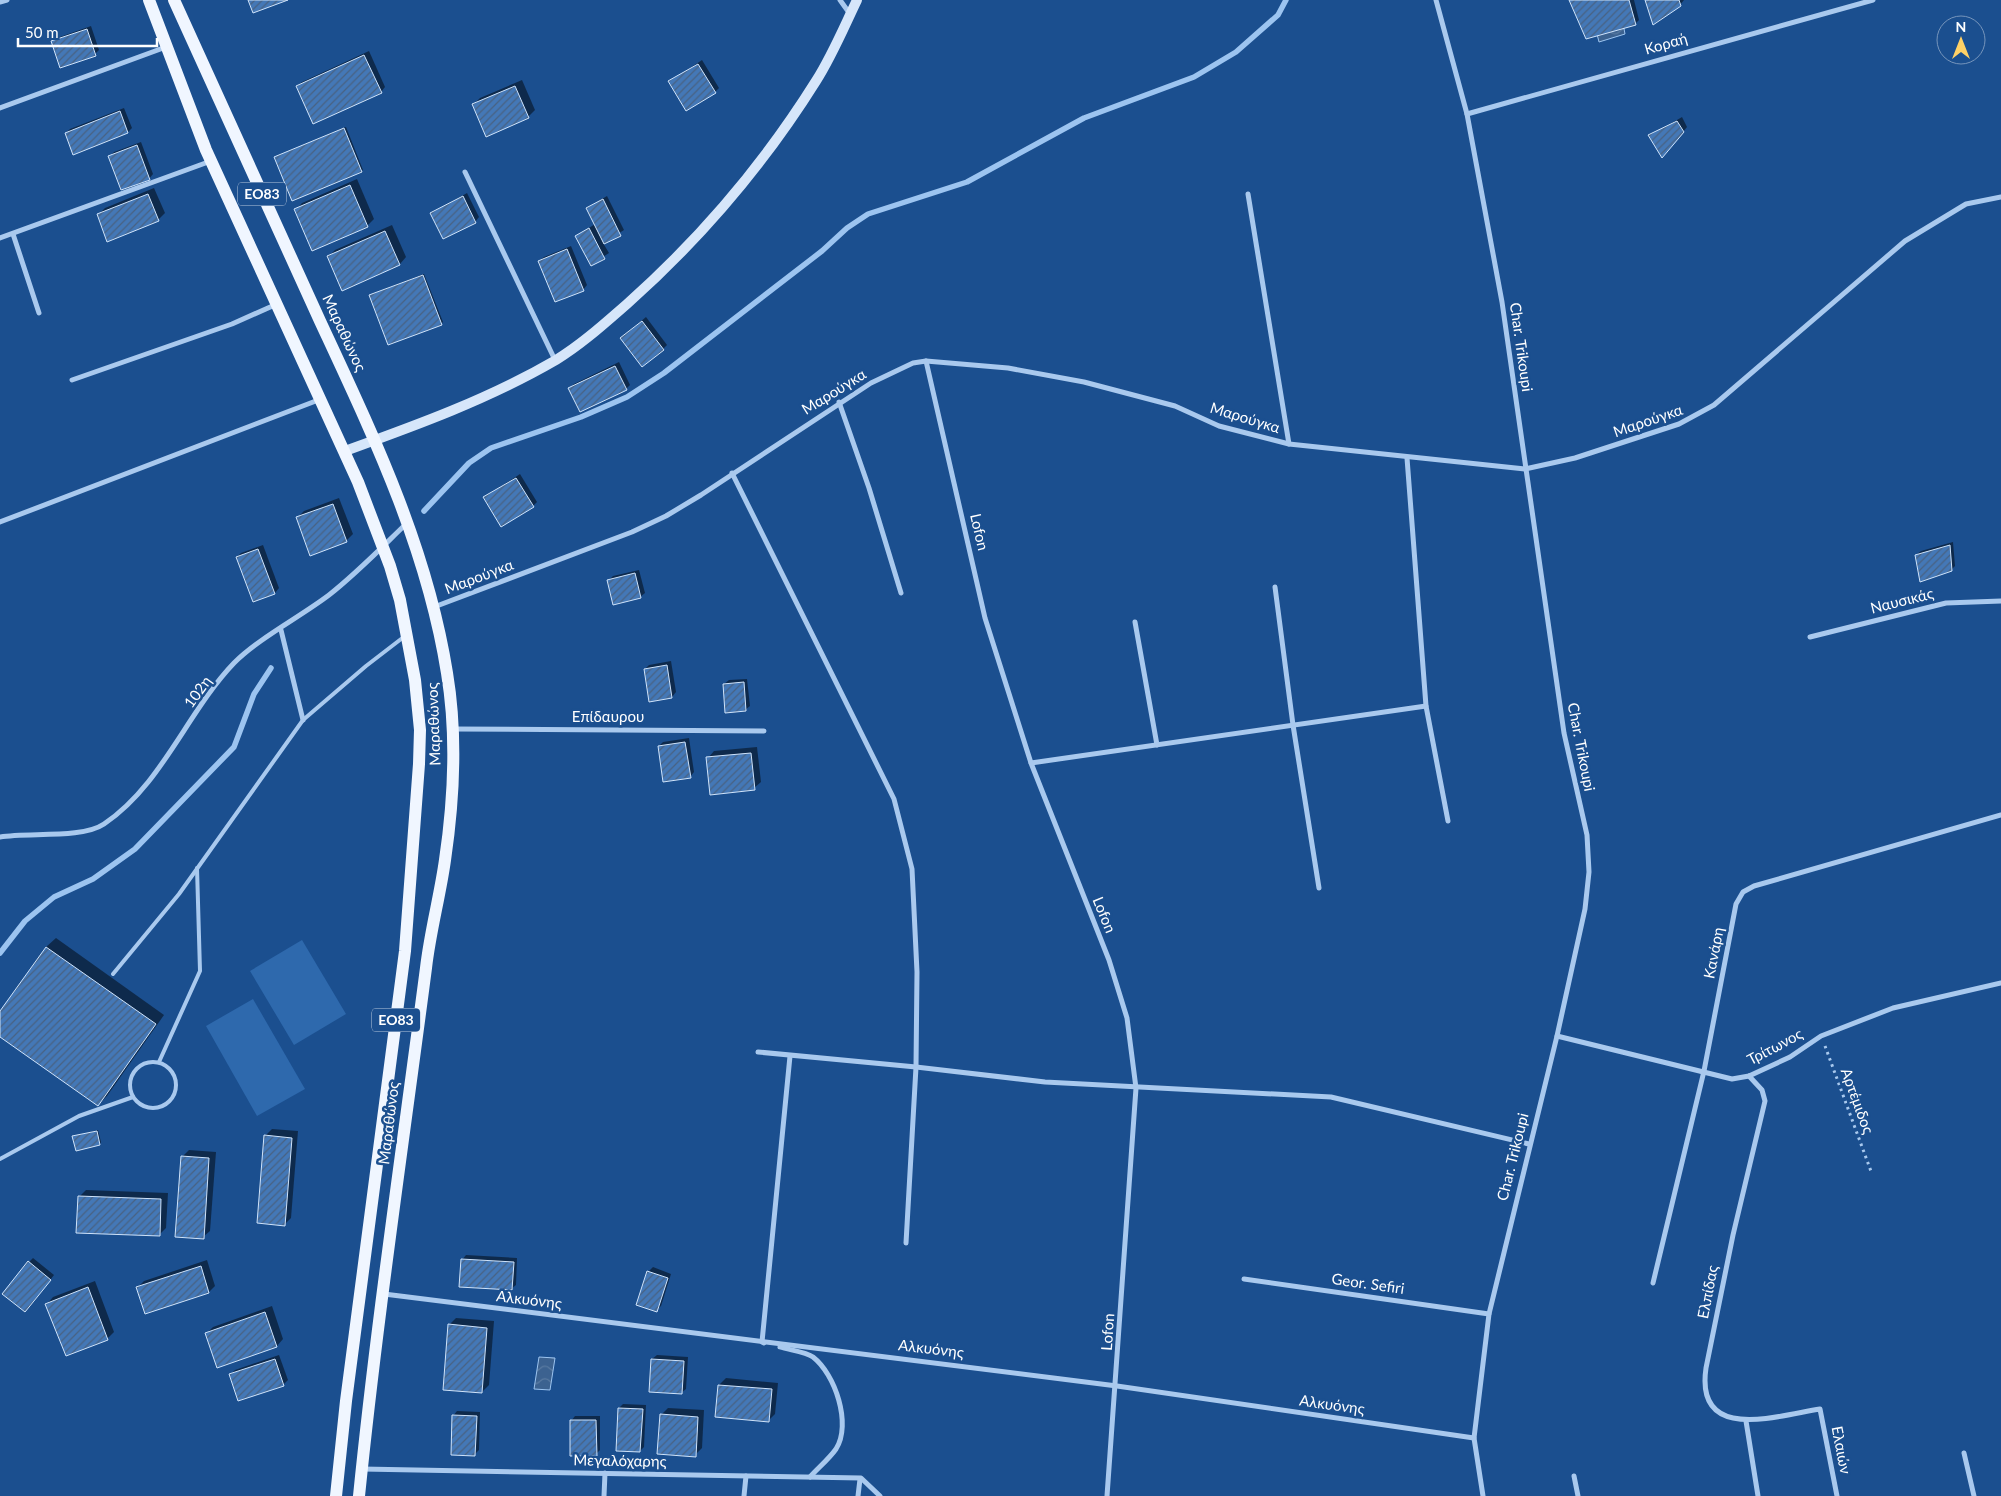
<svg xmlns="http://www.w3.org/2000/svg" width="2001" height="1496" font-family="Lato,sans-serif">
<defs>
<pattern id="water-waves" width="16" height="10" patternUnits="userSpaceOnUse" patternTransform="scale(1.25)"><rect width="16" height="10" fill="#3c6290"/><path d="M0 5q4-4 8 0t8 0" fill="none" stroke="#597aa1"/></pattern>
<pattern id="building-hatch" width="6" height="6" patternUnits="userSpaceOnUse" patternTransform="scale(1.25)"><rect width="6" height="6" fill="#4478b7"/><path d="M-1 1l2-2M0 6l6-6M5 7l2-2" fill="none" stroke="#486282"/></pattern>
</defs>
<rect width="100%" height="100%" fill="#1b4f8f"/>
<g fill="#2e69ad">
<polygon points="302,940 346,1014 294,1045 250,971"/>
<polygon points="253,999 305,1089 257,1116 206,1026"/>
</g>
<g fill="url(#water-waves)" stroke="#9cc4f0">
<polygon points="1622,18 1625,34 1599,42 1597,34"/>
<polygon points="539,1357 555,1358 550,1390 534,1389"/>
</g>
<g fill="#0007">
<polygon points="1570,0 1634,0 1639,20 1635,24"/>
<polygon points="1646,0 1684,0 1680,5"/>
<polygon points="91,26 99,50 95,54 52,42 57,38"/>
<polygon points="369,51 385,87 381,92 297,86 302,82"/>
<polygon points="702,60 719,88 715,92 670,82"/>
<polygon points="522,80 535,110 528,117 473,105 480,98"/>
<polygon points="124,108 132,128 128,132 74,153 66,133 70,129"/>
<polygon points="1682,117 1687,127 1666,153 1650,136"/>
<polygon points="346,127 363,170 361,171 275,157"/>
<polygon points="141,142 153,174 149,179 110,156 114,152"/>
<polygon points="357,179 374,219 367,226 296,210 302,203"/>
<polygon points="154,188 165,213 158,220 98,215 105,208"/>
<polygon points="467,193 479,217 475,222 432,213"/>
<polygon points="607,196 624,230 603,243 609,253 592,264 577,236 595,224 587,208"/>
<polygon points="392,225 406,257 400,264 328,257 335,250"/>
<polygon points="571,246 587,285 583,290 539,261 544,257"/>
<polygon points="424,274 443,322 441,324 372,294"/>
<polygon points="646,317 667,345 663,349 621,338"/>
<polygon points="619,362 630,385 626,389 570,388 574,384"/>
<polygon points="520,474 537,502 533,506 485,497"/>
<polygon points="339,498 353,534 346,541 297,518 304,511"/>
<polygon points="1953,542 1955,566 1951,570 1916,555 1921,551"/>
<polygon points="263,545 279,588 275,593 254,601 237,557 241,553"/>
<polygon points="639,570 645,593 640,597 609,580 613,576"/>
<polygon points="671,661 676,692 672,697 645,669 649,665"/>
<polygon points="747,679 750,706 745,710 724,684 729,680"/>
<polygon points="689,738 694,772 690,777 659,746 663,742"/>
<polygon points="757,747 761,782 754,788 708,758 714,751"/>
<polygon points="56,938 164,1015 107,1096 98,1105 0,1036 0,1013 46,947"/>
<polygon points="272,1129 298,1131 291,1218 284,1225 265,1136"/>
<polygon points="98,1130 101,1142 100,1144 74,1137"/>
<polygon points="189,1150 216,1152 210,1231 203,1237 182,1157"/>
<polygon points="86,1190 168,1193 166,1228 159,1235 79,1197"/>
<polygon points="466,1255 517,1258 516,1285 511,1289 462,1260"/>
<polygon points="33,1258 54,1275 29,1307 29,1262"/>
<polygon points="207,1260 215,1286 209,1292 138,1287 144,1281"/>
<polygon points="653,1267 671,1274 661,1306 656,1310 648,1272"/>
<polygon points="95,1281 114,1332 107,1339 47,1304 53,1297"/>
<polygon points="272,1306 283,1339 277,1346 218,1367 206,1334 213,1327"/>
<polygon points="456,1318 494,1321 489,1385 482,1392 449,1325"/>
<polygon points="279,1355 288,1380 283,1385 231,1374 235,1370"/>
<polygon points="657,1355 688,1357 686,1389 681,1393 652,1359"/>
<polygon points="726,1378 778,1383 775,1414 768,1421 719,1385"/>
<polygon points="623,1404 646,1405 644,1447 640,1451 619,1408"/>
<polygon points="668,1408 704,1410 702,1448 695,1455 661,1415"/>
<polygon points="457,1411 480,1412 479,1450 475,1454 453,1416"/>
<polygon points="575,1416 600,1416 600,1450 596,1454 571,1421"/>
</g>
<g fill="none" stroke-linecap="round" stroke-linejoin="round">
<g stroke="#9cc4f0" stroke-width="5.5">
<polyline points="424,511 469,463 491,448 581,417 627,397 664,373 822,251 847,228 868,214 967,182 1084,118 1194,77 1236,52 1278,15 1286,0"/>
<polyline points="0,953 25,921 54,897 93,879 135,849 234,747 254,694 271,668"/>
</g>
</g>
<g fill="url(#building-hatch)" stroke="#cfe3fa">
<polygon points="248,0 288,0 253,13"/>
<polygon points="1569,0 1629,0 1636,25 1586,39"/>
<polygon points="1645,0 1679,0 1681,6 1653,25"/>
<polygon points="87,29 96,56 60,68 51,41"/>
<polygon points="364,55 382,93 313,124 296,86"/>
<polygon points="698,64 716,93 686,111 668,81"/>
<polygon points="515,86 529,118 486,137 472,104"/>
<polygon points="120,111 128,133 73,155 65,133"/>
<polygon points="1677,121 1684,132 1662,158 1648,135"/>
<polygon points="344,128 362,172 292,201 274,157"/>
<polygon points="137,145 150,180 121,190 108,156"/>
<polygon points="350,185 368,227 312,251 294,209"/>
<polygon points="148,194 159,221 107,242 97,214"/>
<polygon points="463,196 476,223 443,239 430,213"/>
<polygon points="603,199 621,236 604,244 586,208"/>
<polygon points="589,228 605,259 591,266 575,236"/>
<polygon points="385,231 400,265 342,291 327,256"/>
<polygon points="567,249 584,291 555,302 538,261"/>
<polygon points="423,275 442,325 388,345 369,295"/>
<polygon points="642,321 664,350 642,367 620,338"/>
<polygon points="615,366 627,390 580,412 568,388"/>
<polygon points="516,478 534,507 501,527 483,497"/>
<polygon points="333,504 347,542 310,556 296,517"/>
<polygon points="1950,545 1952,571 1920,582 1915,555"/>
<polygon points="258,549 275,594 253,602 236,557"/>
<polygon points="635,573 641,598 613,605 607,580"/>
<polygon points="667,665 672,698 649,702 644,669"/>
<polygon points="744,682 746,711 725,713 723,684"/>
<polygon points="685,742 691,778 663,782 658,746"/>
<polygon points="751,753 755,790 710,795 706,757"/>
<polygon points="46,947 156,1024 98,1106 0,1037 0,1011"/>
<polygon points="97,1131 100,1145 76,1151 72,1136"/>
<polygon points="264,1135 292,1138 285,1226 257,1223"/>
<polygon points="181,1156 209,1158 204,1239 175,1237"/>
<polygon points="78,1196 161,1199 160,1236 76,1233"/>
<polygon points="461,1259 514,1262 512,1290 459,1287"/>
<polygon points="28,1261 51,1280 25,1312 2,1294"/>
<polygon points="201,1266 209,1293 145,1314 136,1287"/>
<polygon points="647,1271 668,1278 657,1312 636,1305"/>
<polygon points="88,1287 108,1340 66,1356 45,1304"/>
<polygon points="265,1312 277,1347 217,1368 205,1333"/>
<polygon points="448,1324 487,1328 482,1393 443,1390"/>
<polygon points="275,1359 284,1386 238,1401 229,1374"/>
<polygon points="651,1359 684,1361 682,1394 649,1392"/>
<polygon points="718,1385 772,1389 769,1422 715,1417"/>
<polygon points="618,1408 643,1409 640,1452 616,1451"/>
<polygon points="660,1414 698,1417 696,1457 657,1454"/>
<polygon points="452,1415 477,1416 475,1456 451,1455"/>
<polygon points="570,1420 596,1420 597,1456 570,1456"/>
</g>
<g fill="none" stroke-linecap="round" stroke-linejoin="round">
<polyline stroke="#a9c9ee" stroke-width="3" stroke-dasharray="2.5 4" stroke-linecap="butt" points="1825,1046 1872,1174"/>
<g stroke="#a9c9ee" stroke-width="4">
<polyline points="113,974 179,894 303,720 366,666 405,636"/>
<circle cx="153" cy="1085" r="23"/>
<polyline points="159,1062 200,971 197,868"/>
<polyline points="0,1159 79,1116 133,1097"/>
</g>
<g stroke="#a9c9ee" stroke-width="5">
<polyline points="840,0 850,14"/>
<polyline points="1436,0 1467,114 1502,302 1564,733 1587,835 1589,872 1585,909 1557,1036 1489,1314 1474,1438 1483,1496"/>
<polyline points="0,2 7,0"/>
<polyline points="0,108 166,47"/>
<polyline points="1467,114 1873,0"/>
<polyline points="465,172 555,360"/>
<polyline points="1248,194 1289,444"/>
<polyline points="13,234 39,313"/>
<polyline points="0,238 211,161"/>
<polyline points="926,361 985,618 1031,763 1109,960 1127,1018 1136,1088 1107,1496"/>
<polyline points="72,380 232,324 277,304"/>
<polyline points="839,402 869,488 901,593"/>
<polyline points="1407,458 1426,706 1448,821"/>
<polyline points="732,473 894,799 912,869 917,972 916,1067 906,1243"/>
<polyline points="0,522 321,399"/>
<polyline points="1275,587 1293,725 1319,888"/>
<polyline points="434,607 632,532 666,516 701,495 871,383 913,363 926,361 1008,368 1084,382 1175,406 1219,426 1289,444 1525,469 1575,458 1679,424 1714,405 1905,241 1966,204 2001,197"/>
<polyline points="1135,622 1157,745"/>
<polyline points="281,630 303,720"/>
<polyline points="1810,637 1946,603 2001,601"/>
<polyline points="453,729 764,731"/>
<polyline points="1031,763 1426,706"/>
<path d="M0 837C28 832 82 839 104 824 162 785 187 712 234 663 259 638 300 617 329 595 357 573 382 547 407 523"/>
<polyline points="1557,1036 1732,1079 1749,1076 1790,1057 1821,1036 1893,1008 2001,983"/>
<polyline points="758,1052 916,1067 1045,1082 1331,1097 1529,1144"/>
<path d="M1749 1076 1762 1090 1765 1101 1733 1235 1706 1368C1695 1443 1776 1416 1820 1409L1837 1496"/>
<polyline points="1244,1279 1489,1314"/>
<polyline points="1653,1283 1704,1071 1736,904 1743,892 1754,886 2001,815"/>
<polyline points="384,1294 1117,1386 1474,1438"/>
<polyline points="764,1343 762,1342 790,1056"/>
<path d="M780 1347C789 1350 806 1352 813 1357 835 1374 852 1424 836 1449 829 1459 818 1468 810 1477"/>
<polyline points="1746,1421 1758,1496"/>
<polyline points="1964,1453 1974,1496"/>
<polyline points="362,1469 861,1478 880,1496"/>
<polyline points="1574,1476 1578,1496"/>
<polyline points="604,1496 605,1473"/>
<polyline points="744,1496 746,1476"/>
<polyline points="858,1496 860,1479"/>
</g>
<path stroke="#d6e6fa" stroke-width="10" d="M345 451C417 425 489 399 556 360 582 344 604 324 627 304 700 239 764 164 816 81 832 56 844 27 857 0"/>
<g stroke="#f0f6ff" stroke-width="12">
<polyline points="149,0 206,150 358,482 390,566 400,600 415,680 420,730 419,764 405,951 346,1401 336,1496"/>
<path d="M174 0C223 107 272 214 320 321 373 435 427 547 447 673 457 733 454 799 445 860 440 896 430 932 426 968 403 1144 377 1319 359 1496"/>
</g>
</g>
<g text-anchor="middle" stroke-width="5" stroke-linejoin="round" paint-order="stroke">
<g fill="#1b4f8f" stroke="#bbcadd" stroke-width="1">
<rect x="238" y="182.5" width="48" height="23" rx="4"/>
<rect x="372" y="1008.5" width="48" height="23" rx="4"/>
</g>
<g font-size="14" font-weight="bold" fill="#fff">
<text x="262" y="199">ΕΟ83</text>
<text x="396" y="1025">ΕΟ83</text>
</g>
<g font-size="15" fill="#fff" stroke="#1b4f8f">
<text transform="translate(1666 44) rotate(-16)" y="5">Κοραή</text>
<text transform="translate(344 333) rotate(65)" y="5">Μαραθώνος</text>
<text transform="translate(1521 347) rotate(82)" y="5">Char. Trikoupi</text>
<text transform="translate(834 392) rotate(-32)" y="5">Μαρούγκα</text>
<text transform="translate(1245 418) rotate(17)" y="5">Μαρούγκα</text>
<text transform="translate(1648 421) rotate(-19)" y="5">Μαρούγκα</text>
<text transform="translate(979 532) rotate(77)" y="5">Lofon</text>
<text transform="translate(479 577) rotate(-21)" y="5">Μαρούγκα</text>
<text transform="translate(1902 601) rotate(-14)" y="5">Ναυσικάς</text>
<text transform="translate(198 692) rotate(-54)" y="5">102η</text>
<text x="608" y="722">Επίδαυρου</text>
<text transform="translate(434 724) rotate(-92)" y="5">Μαραθώνος</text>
<text transform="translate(1581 747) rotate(79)" y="5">Char. Trikoupi</text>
<text transform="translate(1104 915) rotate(68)" y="5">Lofon</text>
<text transform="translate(1714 953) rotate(-79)" y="5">Κανάρη</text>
<text transform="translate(1775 1047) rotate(-28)" y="5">Τρίτωνος</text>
<text transform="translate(1857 1101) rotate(70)" y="5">Αρτέμιδος</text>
<text transform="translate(389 1123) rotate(-83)" y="5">Μαραθώνος</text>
<text transform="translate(1513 1157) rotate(-76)" y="5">Char. Trikoupi</text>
<text transform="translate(1368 1284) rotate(8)" y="5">Geor. Sefiri</text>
<text transform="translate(1708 1292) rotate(-79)" y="5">Ελπίδας</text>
<text transform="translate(529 1300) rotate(7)" y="5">Αλκυόνης</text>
<text transform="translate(1108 1332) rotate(-86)" y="5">Lofon</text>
<text transform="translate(931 1349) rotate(7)" y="5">Αλκυόνης</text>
<text transform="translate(1332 1405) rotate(8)" y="5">Αλκυόνης</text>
<text transform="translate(1841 1450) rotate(79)" y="5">Ελαιών</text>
<text transform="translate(620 1461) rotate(1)" y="5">Μεγαλόχαρης</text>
</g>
</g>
<g transform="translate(1961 40)"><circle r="24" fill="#1b4f8f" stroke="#7695bc"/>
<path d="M0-4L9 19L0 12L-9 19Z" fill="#ffd166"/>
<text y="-8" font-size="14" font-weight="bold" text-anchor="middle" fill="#ffffff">N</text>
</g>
<path d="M18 38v8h139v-8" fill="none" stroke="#ffffff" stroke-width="2.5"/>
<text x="25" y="38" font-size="15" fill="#ffffff" stroke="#1b4f8f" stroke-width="4" paint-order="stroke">50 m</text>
</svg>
